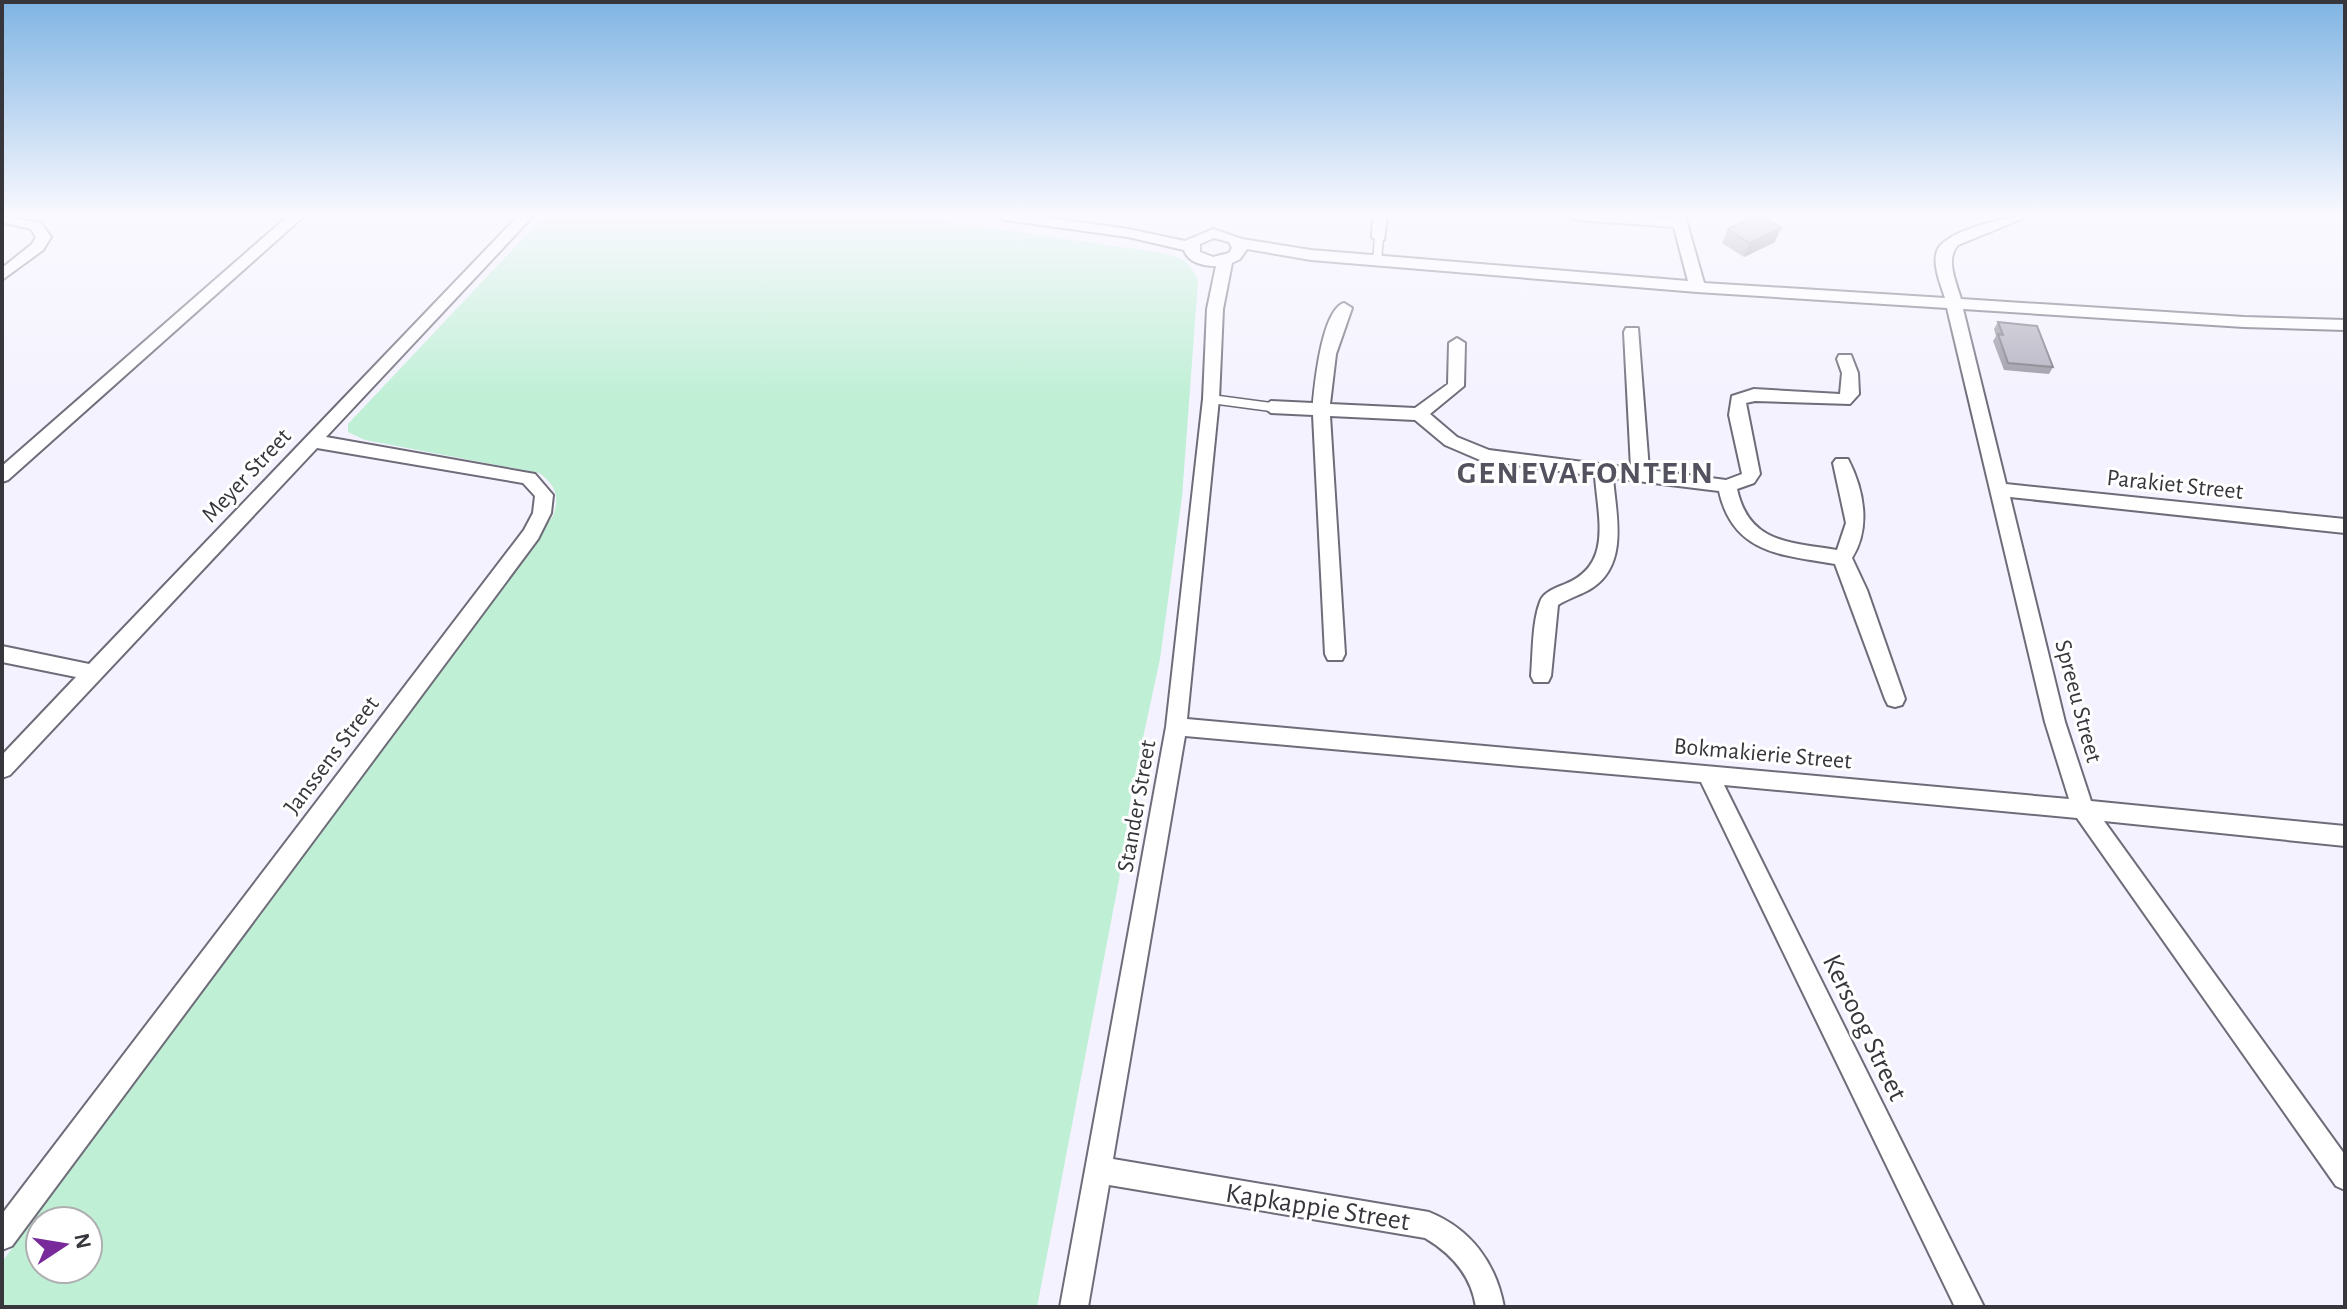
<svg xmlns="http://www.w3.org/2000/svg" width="2347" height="1309" font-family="'Alegreya Sans',sans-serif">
<rect width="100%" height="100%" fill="#f4f2fe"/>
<path fill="#bfefd5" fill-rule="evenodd" d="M544 216H909L1156 252C1178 256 1190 259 1198 281L1182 497 1160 659 1132 789 1119 880 1037 1307H2V1262L553 516C560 497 556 485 539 473L365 440 348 432V424ZM40 1221H88V1269H40Z"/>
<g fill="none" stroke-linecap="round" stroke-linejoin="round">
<defs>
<g id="service">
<polyline points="1649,221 1680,224"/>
<polyline points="1377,261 1379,237"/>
<polyline points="1211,399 1271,407"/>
</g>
<g id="minor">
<polygon points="2,216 41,223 51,237 43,250 2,280 2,268 32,244 36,237 31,229 2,222"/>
<polygon points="288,216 304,216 8,480 2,482 2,466"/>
<polygon points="518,216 533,216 326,437 535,474 553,495 551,513 538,539 12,1246 2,1250 2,1214 524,530 533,513 535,496 523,483 317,448 10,775 2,778 2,755 76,677 2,662 2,646 89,664"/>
<path d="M998 216H1037L1128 229 1185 241 1213 229 1242 239 1311 250 1688 281 1671 216H1685L1704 283 1945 298C1941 285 1931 262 1938 249 1948 230 2009 216 2029 216L1958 245C1945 259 1956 282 1961 299L2244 317 2345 320V330L2244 327 1963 309 2006 484 2345 519V533L2010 497 2065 722 2091 801 2345 826V846L2104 821 2345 1155V1190L2336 1186 2077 818 1724 785 1984 1307H1955L1701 782 1185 736 1113 1159 1429 1212C1471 1229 1496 1263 1504 1307H1476C1471 1275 1452 1254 1425 1238L1109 1185 1088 1307H1060L1166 727 1203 399 1207 309 1216 266C1204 266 1188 263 1184 250L1128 237 1005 220ZM1214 238 1229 242 1232 248 1229 253 1213 257 1200 252V244ZM1247 249 1311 260 1697 292 1947 308 2045 722 2069 799 1187 719 1219 399 1223 309 1232 263 1240 259Z"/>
<polygon points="1373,216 1387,216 1384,240 1379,241 1372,237"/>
<polygon points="1569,216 1640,216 1656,221 1649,225 1576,220"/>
<path d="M1344 303 1352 308 1336 354 1330 404 1415 408 1448 384 1449 343 1457 338 1465 343 1464 386 1430 414 1457 437 1489 450 1631 468 1624 332 1626 328H1638L1649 470 1726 480 1742 474 1729 415 1732 396 1754 389 1840 394 1842 373 1837 359 1839 355H1851L1858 373 1859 394 1850 404 1755 401 1746 403 1760 474 1754 483 1737 489C1749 544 1790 542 1837 550L1846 523 1833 463 1836 459H1848C1864 490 1871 528 1852 558L1867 590 1905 699 1902 705 1895 707 1888 705 1885 699 1835 564C1782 555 1733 554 1719 491L1613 478C1616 514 1629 564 1592 588 1581 595 1569 598 1558 605L1551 676 1548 682H1534L1531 676C1533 653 1532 623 1540 602 1543 592 1556 588 1565 584 1613 565 1598 518 1595 476L1480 460 1445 445 1415 420 1330 416 1345 654 1342 660H1328L1325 654 1313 415 1271 413 1263 407 1271 401 1313 403C1315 382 1322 310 1344 303Z"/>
</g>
</defs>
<use href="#service" stroke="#6f6c79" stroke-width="11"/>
<use href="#minor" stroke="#6f6c79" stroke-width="4"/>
<use href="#service" stroke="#fff" stroke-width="8"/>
<use href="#minor" fill="#fff" fill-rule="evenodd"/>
</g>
<g fill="#9a98a4">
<polygon points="1728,229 1775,242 1744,257 1722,243"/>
<polygon points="1998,322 2053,367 2049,374 2004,370 1993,341 1996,336 1994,329"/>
</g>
<polygon fill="#7d7c86" points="1781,228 1775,242 1744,257 1749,243"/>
<g fill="#b3b1bf" stroke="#7d7c86" stroke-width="2">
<polygon points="1756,216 1762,216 1781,228 1749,243 1728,229"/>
<polygon points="1998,322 2037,326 2053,367 2008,363 1998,334 2003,335"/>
</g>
<linearGradient id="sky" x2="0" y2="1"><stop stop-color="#7fb4e3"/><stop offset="0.54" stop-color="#faf9ff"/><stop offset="1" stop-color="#faf9ff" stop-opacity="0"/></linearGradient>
<rect width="2347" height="399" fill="url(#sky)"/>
<g text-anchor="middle" stroke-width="6" stroke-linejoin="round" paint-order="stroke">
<g font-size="24" fill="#37363c" stroke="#fff">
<text transform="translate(246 475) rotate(-47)" y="8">Meyer Street</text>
<text transform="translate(2175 484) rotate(6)" y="8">Parakiet Street</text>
<text transform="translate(2079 701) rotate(75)" y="8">Spreeu Street</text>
<text transform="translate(1763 753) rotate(5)" y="8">Bokmakierie Street</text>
<text transform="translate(331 755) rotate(-53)" y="8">Janssens Street</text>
<text transform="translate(1136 806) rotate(-80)" y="8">Stander Street</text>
</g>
<g font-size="28" fill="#37363c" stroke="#fff">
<text transform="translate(1866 1027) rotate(64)" y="10">Kersoog Street</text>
<text transform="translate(1318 1206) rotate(9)" y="10">Kapkappie Street</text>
</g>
<g font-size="32" font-weight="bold" letter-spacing="2" fill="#54525e" stroke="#fff">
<text x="1586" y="483">GENEVAFONTEIN</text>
</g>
</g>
<rect width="2347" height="1309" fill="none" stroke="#37363c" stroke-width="8"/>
<g transform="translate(64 1245) rotate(78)"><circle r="38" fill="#ffffff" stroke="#afafb1" stroke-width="2"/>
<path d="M0-6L14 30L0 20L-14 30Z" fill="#782a9b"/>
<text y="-12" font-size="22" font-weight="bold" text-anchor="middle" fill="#37363c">N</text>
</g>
</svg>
